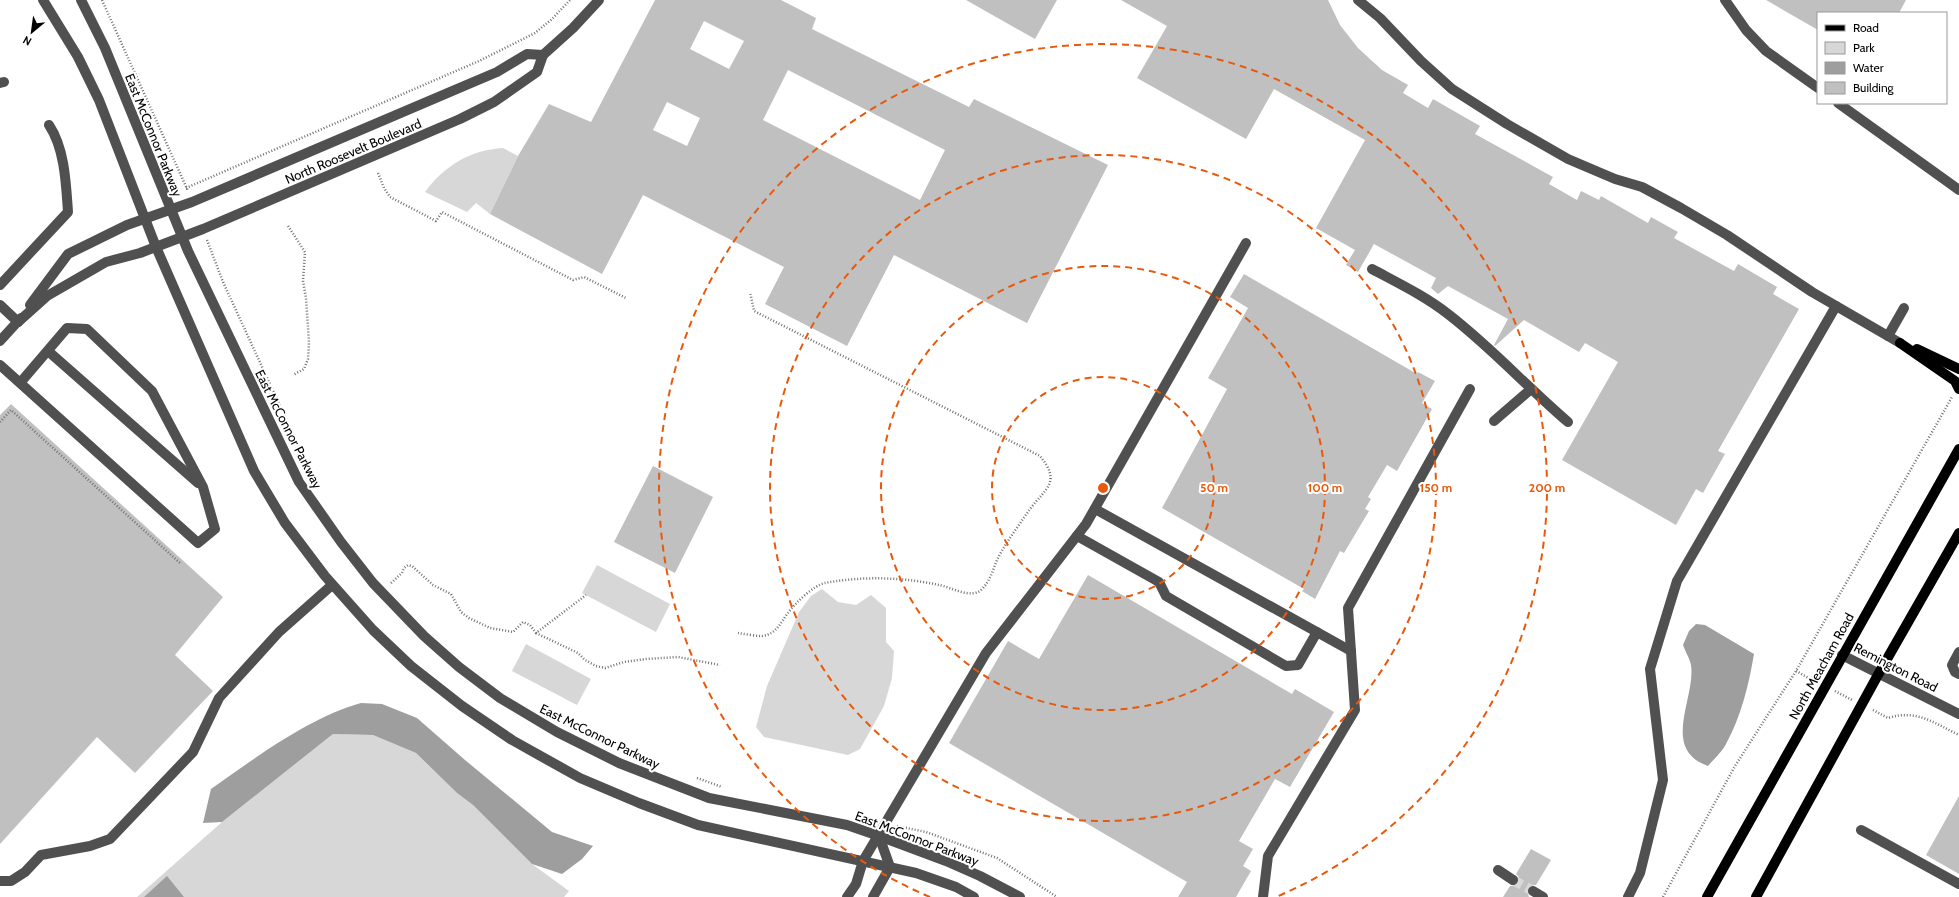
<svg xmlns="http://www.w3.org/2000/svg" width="1959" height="897" font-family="Cabin,sans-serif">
<rect width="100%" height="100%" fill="#fff"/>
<g fill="#d7d7d7">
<path d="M503 148 518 156 490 214 476 203 467 212 425 192C444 166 470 150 503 148Z"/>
<polygon points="597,565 670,604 656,632 582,593"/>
<polygon points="822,589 838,602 856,605 871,595 886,608 886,642 894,651 892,678 884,706 860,749 848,755 764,737 756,727 767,686 799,612 811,596"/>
<polygon points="526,644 591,679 577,705 512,671"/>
<polygon points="333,734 373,735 416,753 457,793 473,805 532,864 569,891 564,897 137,897 222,822"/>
</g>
<g fill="#9e9e9e">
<path d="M1696 624 1705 625 1754 654C1749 684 1741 717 1726 744 1722 752 1714 759 1708 766 1660 749 1696 698 1691 665 1690 659 1685 651 1683 645L1689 631Z"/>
<path d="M361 703 382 704 417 718 465 760 552 832 593 846 582 859 562 874 532 864 473 805 457 793 416 753 373 735 333 734 222 822 203 823 211 789C255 758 310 717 361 703Z"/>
<polygon points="167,876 184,897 144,897"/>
</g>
<g fill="#c0c0c0" fill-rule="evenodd">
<path d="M655 0H781L816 18 812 29 969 107 974 99 1108 165 1027 323 894 255 847 346 765 304 784 267 643 195 602 274 490 214 518 156 549 104 591 122ZM704 21 744 41 729 69 690 49ZM788 70 945 150 920 200 763 120ZM667 102 700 118 687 146 653 130Z"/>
<polygon points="966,0 1057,0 1035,39"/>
<polygon points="1121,0 1328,0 1340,25 1358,48 1382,70 1408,85 1403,93 1428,108 1433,99 1480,126 1475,134 1553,177 1549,184 1577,200 1581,191 1599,200 1601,196 1648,223 1651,217 1678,232 1674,238 1734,271 1738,264 1777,287 1773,294 1799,309 1718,451 1725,454 1703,493 1696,489 1676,525 1562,460 1618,362 1585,343 1579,352 1524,320 1495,346 1494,345 1508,319 1448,286 1438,294 1431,288 1436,278 1374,244 1358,272 1346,265 1355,250 1316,228 1365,140 1274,89 1246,139 1137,78 1167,26"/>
<polygon points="1766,0 1906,0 1899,13 1818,13 1818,30"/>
<polygon points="1244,274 1417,374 1418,372 1435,381 1422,403 1432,409 1397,471 1387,465 1368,497 1371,499 1365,509 1369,511 1344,553 1340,551 1315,599 1302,591 1304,589 1162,508 1227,389 1208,378 1248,308 1230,297"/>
<polygon points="11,404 223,597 175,655 213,691 135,773 97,737 0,844 0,415"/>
<polygon points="653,466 713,497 675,573 614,542"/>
<polygon points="1088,575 1292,694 1295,689 1334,712 1290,787 1275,779 1239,841 1253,849 1243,866 1251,871 1236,897 1178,897 1187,882 949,743 1008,641 1039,659"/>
<polygon points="1959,796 1959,874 1926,855"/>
<polygon points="1531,849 1551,860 1536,885 1530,885 1527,888 1527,891 1529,897 1503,897 1510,886 1516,886 1519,883 1519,877 1516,874"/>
</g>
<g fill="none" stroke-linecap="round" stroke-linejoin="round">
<polyline stroke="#d9d9d9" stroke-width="10" stroke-dasharray="10 5" stroke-linecap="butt" points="1513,880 1533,891"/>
<g stroke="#727272" stroke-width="2.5" stroke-dasharray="1 2" stroke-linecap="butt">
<polyline points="102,0 188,191"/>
<polyline points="378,173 384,188 390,197 436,221 442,212 573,280 584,277 626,298"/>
<polyline points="186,188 479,61 535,33 552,19 570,0"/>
<polyline points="288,226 305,252 303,281 306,298 309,343 308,359 304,369 293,375"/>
<polyline points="207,240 223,282 316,484"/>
<polyline points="0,422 11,410 180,563"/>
<polyline points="391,583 402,573 404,568 408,565 412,566 433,585 451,594 461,612 469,618 490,628 513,632 523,622 530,625 536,633 586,595"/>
<polyline points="536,633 578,653 585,660 596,666 605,668 624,662 646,659 678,657 720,665"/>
<path d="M738 633C745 634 755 636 762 636 777 634 780 623 788 613 794 604 814 585 825 583 862 576 903 577 939 585 951 587 972 600 982 589 990 581 993 570 997 560 1006 542 1019 525 1030 509 1047 487 1061 482 1040 456L754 311 750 292"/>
<polyline points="1796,671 1814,681"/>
<polyline points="1835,691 1852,700"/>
<path d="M1873 710 1888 718C1917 709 1934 723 1959 735"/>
<polyline points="697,778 722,787"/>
<polyline points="897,826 926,832 997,858 1057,897"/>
<polyline points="1663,897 1735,766 1796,671 1952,397"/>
</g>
<g stroke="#505050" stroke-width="10">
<polyline points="43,0 78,57 99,100 156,247 254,471 285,523 325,576 373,630 411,666 462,706 512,740 580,778 639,803 698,825 916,873 956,887 974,897"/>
<polyline points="81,0 105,48 188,251 299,482 341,542 373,583 424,636 459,667 500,698 557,732 619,763 709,798 847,825 879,836 946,861 980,876 1020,897"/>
<polyline points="1358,0 1380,18 1421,61 1452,89 1507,124 1568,159 1615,179 1642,187 1681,208 1727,235 1812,292 1900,343"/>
<polyline points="1725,0 1746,30 1766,51 1818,88"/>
<polyline points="0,83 4,82"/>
<polyline points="1838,103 1959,190"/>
<path d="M1372 269C1398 283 1425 296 1448 314 1491 347 1527 387 1568 422"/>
<path d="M0 285 68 212C66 184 65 149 49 125"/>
<polyline points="0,305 18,322"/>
<polyline points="30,305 68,254 127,225 192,202 464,86 497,72 527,54 543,55"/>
<polyline points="18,322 47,296 106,262 140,253 203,229 460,119 494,102 537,72 543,55 573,28 599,0"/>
<polyline points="1888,336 1904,308"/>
<polyline points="0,341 21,318"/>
<polyline points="48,351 198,483"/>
<polyline points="0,365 198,543 215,529 203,487 152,391 87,329 67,328 20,383"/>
<polyline points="1494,421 1530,390"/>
<polyline points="1095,509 1351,651"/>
<polyline points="1077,536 1159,582 1166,596 1286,666 1298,665 1317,632"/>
<polyline points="1959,652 1952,665 1955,672 1959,674"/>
<polyline points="1842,655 1959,714"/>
<polyline points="1861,830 1959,884"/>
<polyline points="1498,870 1513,880"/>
<polyline points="0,881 11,881 25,872 41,855 90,846 110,839 193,752 219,698 279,632 332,585"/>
<polyline points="1533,891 1543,897"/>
<polyline points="847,897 856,884 863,861 986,653 1086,524 1246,243"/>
<polyline points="873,897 890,867 879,836"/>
<polyline points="1263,897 1268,856 1355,710 1348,608 1470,389"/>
<polyline points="1628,897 1640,873 1663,780 1650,669 1677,581 1836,306"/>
</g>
<g stroke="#000" stroke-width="10">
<polyline points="1900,343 1955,381 1959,389"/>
<polyline points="1917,349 1959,369"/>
<polyline points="1707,897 1959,449"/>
<polyline points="1756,897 1879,673 1959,533"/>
</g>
</g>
<g fill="none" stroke="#e8590c" stroke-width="2" stroke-dasharray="7 5">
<circle cx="1103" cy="488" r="111"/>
<circle cx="1103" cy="488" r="222"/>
<circle cx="1103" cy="488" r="333"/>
<path d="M930 897A444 444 0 1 1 1276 897"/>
</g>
<g text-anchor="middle" stroke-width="4" stroke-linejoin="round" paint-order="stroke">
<g font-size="13" fill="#000" stroke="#fff">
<text transform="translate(154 135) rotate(68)" y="5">East McConnor Parkway</text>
<text transform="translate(353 151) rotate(-23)" y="5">North Roosevelt Boulevard</text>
<text transform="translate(289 429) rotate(63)" y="5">East McConnor Parkway</text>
<text transform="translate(1821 666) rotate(-61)" y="5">North Meacham Road</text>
<text transform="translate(1896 667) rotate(27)" y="5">Remington Road</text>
<text transform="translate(600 736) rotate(26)" y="5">East McConnor Parkway</text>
<text transform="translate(917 838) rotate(21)" y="5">East McConnor Parkway</text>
</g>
</g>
<circle cx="1103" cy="488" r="6" fill="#e8590c" stroke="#fff" stroke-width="2"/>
<g font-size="12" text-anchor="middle" font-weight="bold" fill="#e8590c" stroke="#fff" stroke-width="4" stroke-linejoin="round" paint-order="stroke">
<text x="1214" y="492">50 m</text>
<text x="1325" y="492">100 m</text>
<text x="1436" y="492">150 m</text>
<text x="1547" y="492">200 m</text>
</g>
<rect x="1817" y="12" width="130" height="92" fill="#ffffff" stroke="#999999"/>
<rect x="1825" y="25" width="20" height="6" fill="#000000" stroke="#999999"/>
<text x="1853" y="32" font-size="12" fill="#000000">Road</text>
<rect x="1825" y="42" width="20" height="12" fill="#d7d7d7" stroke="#999999"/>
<text x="1853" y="52" font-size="12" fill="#000000">Park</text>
<rect x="1825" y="62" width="20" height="12" fill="#9e9e9e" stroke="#999999"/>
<text x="1853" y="72" font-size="12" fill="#000000">Water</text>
<rect x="1825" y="82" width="20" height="12" fill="#c0c0c0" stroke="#999999"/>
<text x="1853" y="92" font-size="12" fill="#000000">Building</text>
<g transform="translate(32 32) rotate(209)" stroke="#ffffff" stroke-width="3" paint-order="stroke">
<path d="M0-3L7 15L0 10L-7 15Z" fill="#000000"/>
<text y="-6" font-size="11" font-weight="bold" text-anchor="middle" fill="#000000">N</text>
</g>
</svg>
